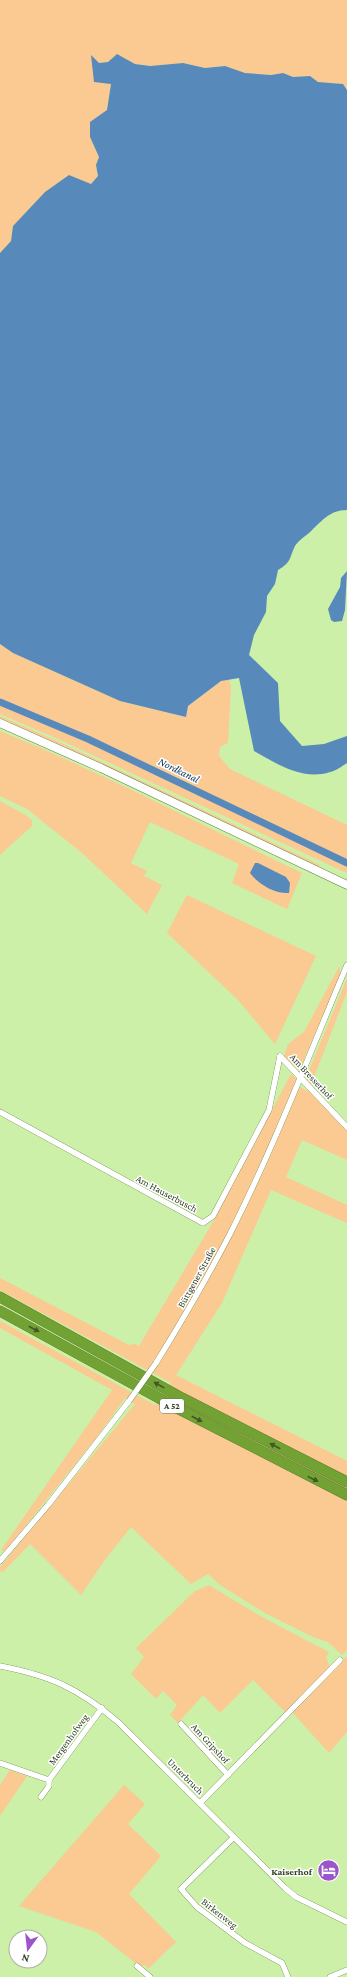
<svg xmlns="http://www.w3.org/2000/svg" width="347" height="1977" font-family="'Crimson Pro',serif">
<rect width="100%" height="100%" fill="#ccf0a8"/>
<g fill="#fbc992">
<polygon points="0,0 347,0 347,90 343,84 318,82 310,76 293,77 283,73 271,75 245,73 225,66 205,68 183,63 150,66 135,64 117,54 108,62 99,63 91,56 111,84 107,110 90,137 99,157 96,165 98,176 91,184 69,175 45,192 13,226 11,241 0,253"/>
<polygon points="0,644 13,653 120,701 186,717 187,707 221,681 229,678 231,688 228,743 220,747 219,756 230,769 347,825 347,873 58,739 0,714"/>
<polygon points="0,716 57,741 320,865 319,867 97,762 0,719"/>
<path d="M0 731C103 773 202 825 302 873L287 909 232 883 239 864 150 822 131 863 147 871 144 876 162 885 147 914 82 853 27 809 0 796Z"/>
<polygon points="0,801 24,814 32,820 32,826 0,855"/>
<polygon points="187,895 316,956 275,1044 237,999 167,933"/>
<polygon points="339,967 340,967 340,976 302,1064 295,1067 284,1056 288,1044 304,1032"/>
<polygon points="347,978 347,992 311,1085 307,1081 308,1073"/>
<polygon points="291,1074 296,1078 300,1087 310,1092 347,1130 347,1160 302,1140 286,1177 347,1205 347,1223 271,1190 222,1303 176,1375 347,1461 347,1650 342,1655 328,1642 313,1637 265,1613 220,1585 208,1574 191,1584 131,1527 107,1557 81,1595 30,1544 3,1572 0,1571 0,1567 135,1404 125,1398 97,1437 10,1545 4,1551 1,1550 112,1390 0,1328 0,1321 155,1405 171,1383 0,1290 0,1278 129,1345 135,1344 139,1346 210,1227"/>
<polygon points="209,1585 262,1617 329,1652 326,1657 330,1668 286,1713 253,1680 220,1713 203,1695 178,1723 170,1715 177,1705 163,1691 156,1699 131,1674 144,1657 136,1648 195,1591"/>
<polygon points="347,1656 347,1732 329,1753 292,1712"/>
<polygon points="10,1770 27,1776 0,1816 0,1785"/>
<polygon points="124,1785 145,1804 128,1824 161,1856 129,1894 176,1942 149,1968 144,1965 142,1966 138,1965 96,1932 19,1906"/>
</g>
<g fill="#5889bb">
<path d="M117 54 135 64 150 66 183 63 205 68 225 66 245 73 271 75 283 73 293 77 310 76 318 82 343 84 347 90V510C329 510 321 522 309 533 304 537 298 541 295 546 289 558 292 562 278 570L275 584 267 596 266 612 254 635 249 655 278 683 280 721 302 746 324 744 347 736V763C342 766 336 771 330 772 303 781 277 764 254 751L239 678 221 681 188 706 186 717 120 701 13 653 0 644V253L11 241 13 226 45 192 69 175 91 184 98 176 96 165 99 157 90 137V122L107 110 111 84 94 82 91 55 99 63 108 62Z"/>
<polygon points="347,571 345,610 342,621 334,622 331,620 328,609 340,587 341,578"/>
<path d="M255 863H258L286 877 290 883 289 893C275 894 258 884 250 873Z"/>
</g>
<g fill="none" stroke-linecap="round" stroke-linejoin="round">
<polyline stroke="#5889bb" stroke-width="7" points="0,702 88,739 347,863"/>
<defs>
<g id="minor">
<polyline points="280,1056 347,1127"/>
<polyline points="0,1112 203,1223 213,1216 269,1110 280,1056"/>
<path d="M156 1363C182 1321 207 1278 230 1234 274 1147 309 1055 347 965"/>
<polyline points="0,1561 48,1505 129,1401"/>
<path d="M0 1666C51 1676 78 1688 118 1722L285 1888 296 1897 347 1922"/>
<polyline points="181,1724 228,1775"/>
<polyline points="0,1763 49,1780"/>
<polyline points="41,1797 49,1786 49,1780 102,1708"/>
<polyline points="200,1803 340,1660"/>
<polyline points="234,1837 181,1889 197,1907 245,1943 282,1963 288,1977"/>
<polyline points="137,1966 150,1977"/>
<polyline points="330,1977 347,1970"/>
</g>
<polyline id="secondary" points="0,723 101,768 347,885"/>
<g id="motorway">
<polyline points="0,1297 182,1398 347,1482"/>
<polyline points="0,1311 177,1408 347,1495"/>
</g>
</defs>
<use href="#minor" stroke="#5a7935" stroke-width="6"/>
<use href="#secondary" stroke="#5a7935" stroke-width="9"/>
<use href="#motorway" stroke="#5c7f2d" stroke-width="11"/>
<use href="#minor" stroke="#fff" stroke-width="5.5"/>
<use href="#secondary" stroke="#fff" stroke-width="8"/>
<use href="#motorway" stroke="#73a234" stroke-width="10"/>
<defs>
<polyline id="minor-bridge" points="129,1401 156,1363"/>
</defs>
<use href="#minor-bridge" stroke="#5a7935" stroke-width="6" stroke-linecap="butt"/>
<use href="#minor-bridge" stroke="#fff" stroke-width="5.5"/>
</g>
<defs><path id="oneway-solid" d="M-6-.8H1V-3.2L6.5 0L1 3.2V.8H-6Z"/></defs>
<g fill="#415726">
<use href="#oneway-solid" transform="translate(34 1329) rotate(28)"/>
<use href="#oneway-solid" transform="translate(159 1385) rotate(-151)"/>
<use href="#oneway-solid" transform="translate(197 1419) rotate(28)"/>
<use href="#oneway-solid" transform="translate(275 1446) rotate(-153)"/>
<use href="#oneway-solid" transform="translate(313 1479) rotate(26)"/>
</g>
<defs>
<symbol id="hotel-disc" viewBox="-11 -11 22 22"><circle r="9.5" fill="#9b55ca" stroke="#fff"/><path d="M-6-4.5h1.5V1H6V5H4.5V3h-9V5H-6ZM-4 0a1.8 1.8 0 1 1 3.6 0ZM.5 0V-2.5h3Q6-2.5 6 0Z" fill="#fff"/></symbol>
</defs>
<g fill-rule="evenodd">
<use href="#hotel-disc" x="316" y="1858" width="25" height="25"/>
</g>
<g text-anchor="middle" stroke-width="3" stroke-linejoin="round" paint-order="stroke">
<rect fill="#fff" stroke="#6e7864" stroke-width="1" x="160" y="1399" width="24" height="14" rx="3"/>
<g font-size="9" font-weight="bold" fill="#303e21">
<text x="172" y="1409">A 52</text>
</g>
<g font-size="10" fill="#303e21" stroke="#fff">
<text transform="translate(312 1076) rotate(47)" y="4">Am Bresserhof</text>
<text transform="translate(167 1193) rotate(28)" y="4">Am Hauserbusch</text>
<text transform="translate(196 1277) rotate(-61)" y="4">Büttgener Straße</text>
<text transform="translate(68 1739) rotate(-54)" y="4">Mergenhofweg</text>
<text transform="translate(211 1743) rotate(47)" y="4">Am Gripshof</text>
<text transform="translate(186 1776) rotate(45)" y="4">Unterbruch</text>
<text transform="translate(220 1913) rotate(38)" y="4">Birkenweg</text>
</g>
<g font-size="10" font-weight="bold" fill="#303e21" stroke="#fff" text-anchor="end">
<text x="312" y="1875">Kaiserhof</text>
</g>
<g font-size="11" font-style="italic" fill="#0e3355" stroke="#fff">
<text transform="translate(179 770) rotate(26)" y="4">Nordkanal</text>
</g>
</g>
<g transform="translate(28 1949) rotate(195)"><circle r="19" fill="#ffffff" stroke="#acb2a6"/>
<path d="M0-3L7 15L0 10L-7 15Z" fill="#9b55ca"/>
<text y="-6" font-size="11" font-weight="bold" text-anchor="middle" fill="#303e21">N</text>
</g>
</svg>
